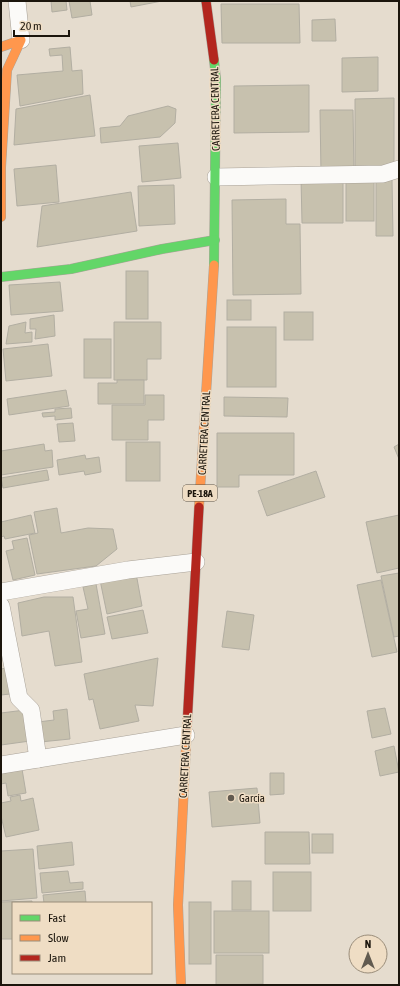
<svg xmlns="http://www.w3.org/2000/svg" width="400" height="986" font-family="'Asap Condensed',sans-serif">
<rect width="100%" height="100%" fill="#e5dcce"/>
<g fill="#c7c1ae" stroke="#b2aea2">
<polygon points="51,1 66,1 67,10 52,12"/>
<polygon points="69,1 90,1 92,15 72,18"/>
<polygon points="130,1 162,1 131,7"/>
<polygon points="221,4 299,4 300,43 222,43"/>
<polygon points="335,19 336,41 312,41 312,20"/>
<polygon points="70,47 72,71 82,70 83,94 20,106 17,75 63,71 62,55 50,56 49,49"/>
<polygon points="378,57 378,91 342,92 342,58"/>
<polygon points="309,85 309,132 234,133 234,86"/>
<polygon points="90,95 95,136 14,145 16,109"/>
<polygon points="394,98 394,167 355,167 355,99"/>
<polygon points="168,106 176,109 175,123 160,137 101,143 100,128 120,126 128,116"/>
<polygon points="320,110 353,110 354,174 321,174"/>
<polygon points="178,143 181,178 142,182 139,146"/>
<polygon points="56,165 59,202 17,206 14,169"/>
<rect x="346" y="177" width="28" height="44"/>
<polygon points="301,178 343,178 343,223 302,223"/>
<polygon points="376,179 392,179 393,236 376,236"/>
<polygon points="174,185 175,224 139,226 138,186"/>
<polygon points="131,192 137,231 37,247 42,206"/>
<polygon points="286,199 286,224 300,224 301,294 233,295 232,200"/>
<rect x="126" y="271" width="22" height="48"/>
<polygon points="60,282 63,311 11,315 9,285"/>
<rect x="227" y="300" width="24" height="20"/>
<rect x="284" y="312" width="29" height="28"/>
<polygon points="54,315 55,336 35,339 36,329 30,329 30,319"/>
<polygon points="26,322 25,333 32,332 32,342 6,344 9,326"/>
<polygon points="114,322 161,322 161,359 147,359 147,380 114,380"/>
<rect x="227" y="327" width="49" height="60"/>
<rect x="84" y="339" width="27" height="39"/>
<polygon points="48,344 52,376 6,381 3,349"/>
<polygon points="117,380 144,380 144,404 98,404 98,383 117,383"/>
<polygon points="66,390 69,406 9,415 7,399"/>
<polygon points="145,395 164,395 164,420 148,420 148,440 112,440 112,405 145,405"/>
<polygon points="224,397 288,398 287,417 224,416"/>
<polygon points="71,408 72,418 55,420 55,416 43,417 42,413 55,412 55,409"/>
<polygon points="73,423 75,441 59,442 57,424"/>
<polygon points="217,433 294,433 294,475 239,475 239,487 217,487"/>
<rect x="126" y="442" width="34" height="39"/>
<polygon points="44,444 45,451 52,450 53,467 1,475 1,451"/>
<polygon points="399,444 399,459 394,447"/>
<polygon points="85,455 86,459 99,457 101,472 85,475 84,471 59,475 57,460"/>
<polygon points="47,470 49,480 3,488 1,478"/>
<polygon points="316,471 325,497 267,516 258,491"/>
<polygon points="57,508 61,533 88,528 113,529 117,549 96,566 37,574 29,535 38,533 34,512"/>
<polygon points="31,515 35,533 5,539 4,536 1,537 1,522"/>
<polygon points="399,515 399,568 377,573 366,522"/>
<polygon points="27,538 35,575 13,580 6,551 14,549 12,541"/>
<polygon points="136,573 142,606 107,614 100,580"/>
<polygon points="399,573 399,636 394,637 381,576"/>
<polygon points="381,580 397,652 372,657 357,585"/>
<polygon points="96,584 105,634 81,638 76,611 88,609 83,587"/>
<polygon points="44,597 73,597 82,662 55,666 49,631 22,636 18,603"/>
<polygon points="143,610 148,633 112,639 107,617"/>
<polygon points="227,611 254,615 249,650 222,647"/>
<polygon points="158,658 153,706 135,705 139,721 100,729 93,699 89,700 84,674"/>
<polygon points="6,668 10,694 1,695 1,669"/>
<polygon points="385,708 391,734 372,738 367,711"/>
<polygon points="67,709 70,739 40,742 38,722 54,720 53,711"/>
<polygon points="25,710 30,741 1,745 1,713"/>
<polygon points="394,746 399,772 380,776 375,751"/>
<polygon points="22,769 26,793 8,796 6,783 1,784 1,774"/>
<polygon points="270,773 284,773 284,794 270,795"/>
<polygon points="257,788 260,823 212,827 209,792"/>
<polygon points="20,795 21,801 33,798 39,830 6,837 1,816 1,803 11,801 10,797"/>
<polygon points="265,832 309,832 310,864 265,864"/>
<rect x="312" y="834" width="21" height="19"/>
<polygon points="72,842 74,865 39,869 37,846"/>
<polygon points="33,849 37,898 1,901 1,851"/>
<polygon points="68,871 70,883 83,882 83,889 42,893 40,873"/>
<rect x="273" y="872" width="38" height="39"/>
<rect x="232" y="881" width="19" height="29"/>
<polygon points="85,891 86,903 44,903 43,895"/>
<polygon points="32,901 32,903 13,903 13,939 1,939 1,902"/>
<rect x="189" y="902" width="22" height="62"/>
<rect x="214" y="911" width="55" height="42"/>
<polygon points="216,955 263,955 263,984 216,985"/>
</g>
<g fill="none" stroke-linecap="round" stroke-linejoin="round">
<defs>
<g id="street">
<polyline points="17,1 21,40"/>
<polyline points="216,177 383,174 399,169"/>
<polyline points="1,592 128,570 196,562"/>
<polyline points="1,606 19,698 31,710 38,759"/>
<polyline points="1,765 186,735"/>
</g>
<g id="fast">
<polyline points="214,60 216,79 214,265"/>
<polyline points="1,277 71,269 162,249 215,240"/>
</g>
<g id="slow">
<polyline points="1,47 21,40 7,70 1,167 1,217"/>
<polyline points="199,507 214,265"/>
<polyline points="181,985 178,905 187,726"/>
</g>
<g id="jam">
<polyline points="206,1 214,60"/>
<polyline points="187,726 199,507"/>
</g>
</defs>
<use href="#street" stroke="#a9a298" stroke-width="18"/>
<use href="#fast" stroke="#a9a298" stroke-width="10"/>
<use href="#slow" stroke="#a9a298" stroke-width="10"/>
<use href="#jam" stroke="#a9a298" stroke-width="10"/>
<use href="#street" stroke="#fbfaf8" stroke-width="17"/>
<use href="#fast" stroke="#63d668" stroke-width="9"/>
<use href="#slow" stroke="#ff974d" stroke-width="9"/>
<use href="#jam" stroke="#b3261e" stroke-width="9"/>
</g>
<circle fill="#625b50" stroke="#efddc4" stroke-width="1.5" cx="231" cy="798" r="4"/>
<g text-anchor="middle" stroke-width="3" stroke-linejoin="round" paint-order="stroke">
<rect fill="#efddc4" stroke="#5b5143" stroke-width="1" x="183" y="485" width="34" height="16" rx="3"/>
<g font-size="10" font-weight="bold" fill="#1b150c">
<text x="200" y="497">PE-18A</text>
</g>
<g font-size="11" fill="#1b150c" stroke="#efddc4">
<text transform="translate(215 109) rotate(-91)" y="4">CARRETERA CENTRAL</text>
<text transform="translate(204 433) rotate(-87)" y="4">CARRETERA CENTRAL</text>
<text transform="translate(185 756) rotate(-87)" y="4">CARRETERA CENTRAL</text>
</g>
<g font-size="11" fill="#1b150c" stroke="#efddc4" text-anchor="start">
<text x="239" y="802">García</text>
</g>
</g>
<rect width="400" height="986" fill="none" stroke="#1b150c" stroke-width="4"/>
<rect x="12" y="902" width="140" height="72" fill="#efddc4" stroke="#9a8d7a"/>
<rect x="20" y="915" width="20" height="6" fill="#63d668" stroke="#9a8d7a"/>
<text x="48" y="922" font-size="12" fill="#1b150c">Fast</text>
<rect x="20" y="935" width="20" height="6" fill="#ff974d" stroke="#9a8d7a"/>
<text x="48" y="942" font-size="12" fill="#1b150c">Slow</text>
<rect x="20" y="955" width="20" height="6" fill="#b3261e" stroke="#9a8d7a"/>
<text x="48" y="962" font-size="12" fill="#1b150c">Jam</text>
<g transform="translate(368 954)"><circle r="19" fill="#efddc4" stroke="#9a8d7a"/>
<path d="M0-3L7 15L0 10L-7 15Z" fill="#625b50"/>
<text y="-6" font-size="11" font-weight="bold" text-anchor="middle" fill="#1b150c">N</text>
</g>
<path d="M14 30v6h55v-6" fill="none" stroke="#1b150c" stroke-width="2"/>
<text x="20" y="30" font-size="12" fill="#1b150c" stroke="#efddc4" stroke-width="3" paint-order="stroke">20 m</text>
</svg>
